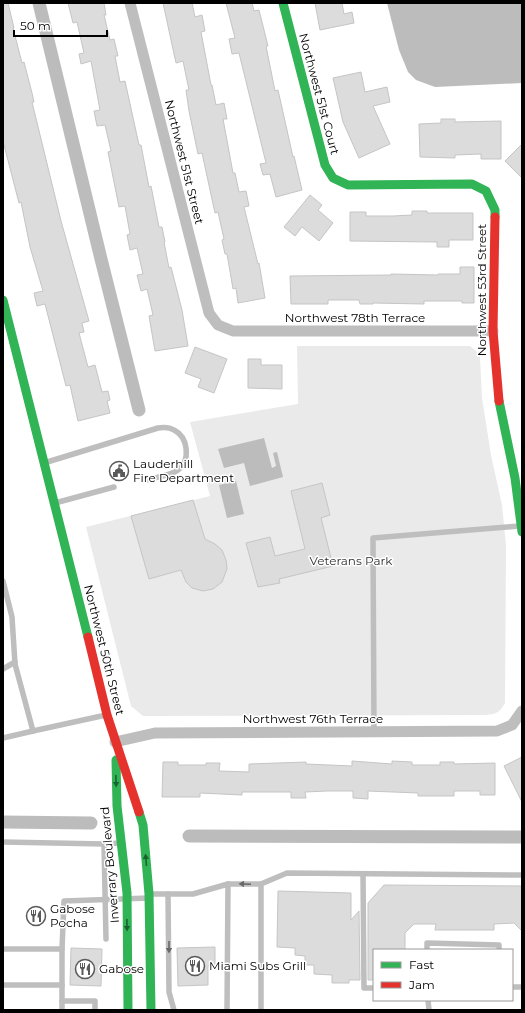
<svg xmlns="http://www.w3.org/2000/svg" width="525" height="1013" font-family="Montserrat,sans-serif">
<rect width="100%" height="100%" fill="#fff"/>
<path fill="#eaeaea" d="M297 346H470L477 352 480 357 482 398 491 455 502 505 506 545 505 703C500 712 497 714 486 715L143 716 131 706 86 527 210 496 190 422 298 404Z"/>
<g fill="#bcbcbc">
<polygon points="387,3 522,3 522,83 435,87 416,80 408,72 399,50"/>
<polygon points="264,438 272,468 276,466 273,453 277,452 283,477 250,486 244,463 224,468 218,449"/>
<polygon points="236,481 244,514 227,518 219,485"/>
</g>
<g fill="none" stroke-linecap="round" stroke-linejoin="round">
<g stroke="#bcbcbc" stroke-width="13">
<polyline points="39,3 101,259 139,410"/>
<polyline points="3,822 91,823"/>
<polyline points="189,836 522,837"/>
</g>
</g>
<g fill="#dcdcdc" stroke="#c5c5c5">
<polygon points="3,3 8,3 14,28 13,28 22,63 24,62 32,93 34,102 32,102 61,221 89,321 82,323 84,332 79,333 88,367 95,365 102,392 108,391 110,400 107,401 110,413 78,421 70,385 66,386 45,304 37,306 34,293 43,291 30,247 21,202 19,203 3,141"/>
<polygon points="68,3 104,3 106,15 104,15 110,40 114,39 118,56 115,56 120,82 125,81 139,145 141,145 149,187 151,186 159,227 162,227 165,242 164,242 169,268 171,267 182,310 188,346 155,351 149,316 153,315 147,289 141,291 137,275 143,274 137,248 130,250 127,235 130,234 125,206 119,207 108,152 111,151 105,125 97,126 94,111 100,110 91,61 81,64 79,54 84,53 77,22 73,23"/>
<polygon points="163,3 192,3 195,17 202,15 205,31 201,32 211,85 212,85 216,105 224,103 227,119 223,119 233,173 235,173 239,192 246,191 249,206 244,207 258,264 259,263 265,298 238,303 236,288 233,289 227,254 225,254 222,240 224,239 218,212 215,213 202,153 198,154 189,111 186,90 189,90 183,61 176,63"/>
<polygon points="226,3 252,3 254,11 259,10 268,46 266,46 275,91 278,90 293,157 294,156 302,190 276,197 270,174 263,175 260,164 266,163 239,53 232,54 229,39 235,38"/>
<polygon points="315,3 342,3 344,14 352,12 354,23 320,30"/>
<polygon points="361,72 365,92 387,87 390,102 373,106 390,144 359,158 343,122 333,78"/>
<polygon points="441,119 455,119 455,122 501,121 501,159 481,159 481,154 455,155 455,158 420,157 419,124 441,123"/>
<polygon points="522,144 522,178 505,161"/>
<polygon points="310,195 322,205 318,210 333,223 319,241 302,227 295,236 284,227"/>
<polygon points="412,211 427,211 427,213 473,213 473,240 449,240 449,247 437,247 437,242 350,241 350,212 366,212 366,216 393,216 412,215"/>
<polygon points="460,267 474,267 474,303 462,303 462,301 424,301 424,304 373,303 373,304 360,304 359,300 328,300 328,304 291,304 290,276 391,275 391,274 438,275 438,274 460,274"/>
<polygon points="195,347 227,359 214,393 198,387 201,379 185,373"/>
<polygon points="248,359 261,359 261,365 282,365 282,389 248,388"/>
<polygon points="322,483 330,515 321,518 333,566 279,579 280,583 258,587 246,543 270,537 275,556 305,549 291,491"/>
<polygon points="193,500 205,539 215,544 222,550 226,560 227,569 222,582 213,589 203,591 192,588 186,582 181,570 149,579 131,516"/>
<polygon points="522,757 522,802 504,766"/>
<polygon points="352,761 392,764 392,761 412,762 412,765 440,765 440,762 454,762 454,764 495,763 495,795 480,795 480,791 454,791 454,796 418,796 418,793 368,791 368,799 353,798 353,791 327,791 305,792 306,798 291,798 291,792 242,792 242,795 200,793 200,797 162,797 163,762 178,762 178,765 206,765 206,763 220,763 219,771 249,772 249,764 306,762 306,764 352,766"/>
<polygon points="384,885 522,886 522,931 514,923 494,924 494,930 435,930 436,924 414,924 405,933 405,950 374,950 374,980 368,980 368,903"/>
<polygon points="278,891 351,893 351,920 359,911 360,980 349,980 349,983 332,983 332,975 314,974 314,965 305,965 305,956 295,955 295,948 277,947"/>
<polygon points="215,947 215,965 208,966 208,985 178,986 177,948"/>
<polygon points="71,948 102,949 101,986 70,985"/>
</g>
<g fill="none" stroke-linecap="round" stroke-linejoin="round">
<g stroke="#bebebe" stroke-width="5.5">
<path d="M44 463 158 428C164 427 169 427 174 430 188 437 191 460 178 470 170 476 156 477 147 480"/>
<polyline points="55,503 114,487"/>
<polyline points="3,581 12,617 15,664 33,731"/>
<polyline points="3,669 15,662"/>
<polyline points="374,731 373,538 519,526"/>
<polyline points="3,738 33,731 106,715"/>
<polyline points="3,842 104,844"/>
<polyline points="363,874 364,988 374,988"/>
<polyline points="228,884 261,884"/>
<polyline points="150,894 193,894 228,884 227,1010"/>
<polyline points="168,894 169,992 174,1010"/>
<polyline points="106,939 104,844 119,843"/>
<polyline points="3,949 62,949 62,1001"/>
<polyline points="62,949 64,901 149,898"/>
<polyline points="427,950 427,943 499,945 499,950"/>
<polyline points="3,985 62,985"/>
<polyline points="512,987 522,987"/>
<polyline points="428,1000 429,1010"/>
<polyline points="62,1010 62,1001 95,1001 95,1010"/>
<polyline points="261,1010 261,884 287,873 522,875"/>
</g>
<g stroke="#bebebe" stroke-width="11">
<polyline points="130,3 209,313 218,325 233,331 493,331"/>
<polyline points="115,742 155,733 497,731 512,725 522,711"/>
</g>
<g stroke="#30b455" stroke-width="9">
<polyline points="283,3 325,165 333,178 348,185 472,184 486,191 495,210 495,217"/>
<polyline points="3,300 88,637"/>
<polyline points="499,401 515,478 522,532"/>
<polyline points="116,760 117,806 127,893 128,1010"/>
<polyline points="139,812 143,825 149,894 151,1010"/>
</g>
<g stroke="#e5322d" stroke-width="9">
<polyline points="495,217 493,331 499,401"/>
<polyline points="88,637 107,715 139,812"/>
</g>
</g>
<defs><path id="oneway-solid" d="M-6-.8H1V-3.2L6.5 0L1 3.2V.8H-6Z"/></defs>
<g fill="#1a632f">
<use href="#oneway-solid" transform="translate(116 781) rotate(88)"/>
<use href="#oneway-solid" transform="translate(146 860) rotate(-95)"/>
<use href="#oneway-solid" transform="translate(127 925) rotate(89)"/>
</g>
<g fill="#686868">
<use href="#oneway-solid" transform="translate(245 884) rotate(-178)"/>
<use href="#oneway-solid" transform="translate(169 947) rotate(90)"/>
</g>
<defs>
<symbol id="civic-ring" viewBox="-11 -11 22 22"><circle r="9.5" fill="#fff" stroke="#595959" stroke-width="1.5"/><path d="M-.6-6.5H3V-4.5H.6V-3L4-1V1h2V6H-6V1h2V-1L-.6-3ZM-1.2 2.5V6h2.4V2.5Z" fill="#595959"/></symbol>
<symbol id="restaurant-ring" viewBox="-11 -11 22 22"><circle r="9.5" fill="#fff" stroke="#595959" stroke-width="1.5"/><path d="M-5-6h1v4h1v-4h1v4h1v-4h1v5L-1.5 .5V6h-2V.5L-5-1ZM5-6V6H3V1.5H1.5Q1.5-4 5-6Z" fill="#595959"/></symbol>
</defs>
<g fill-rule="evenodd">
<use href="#civic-ring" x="108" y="460" width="22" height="22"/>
<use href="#restaurant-ring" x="25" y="905" width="22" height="22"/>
<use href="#restaurant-ring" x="184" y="955" width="22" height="22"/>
<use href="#restaurant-ring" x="74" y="958" width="22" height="22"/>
</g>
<g text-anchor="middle" stroke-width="3" stroke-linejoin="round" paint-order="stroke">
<g font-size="12" fill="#000" stroke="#fff">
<text transform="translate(319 94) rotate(75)" y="4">Northwest 51st Court</text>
<text transform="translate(184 162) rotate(76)" y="4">Northwest 51st Street</text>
<text transform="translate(482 290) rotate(-90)" y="4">Northwest 53rd Street</text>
<text x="355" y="322">Northwest 78th Terrace</text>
<text transform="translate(104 650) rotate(76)" y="4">Northwest 50th Street</text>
<text x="313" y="723">Northwest 76th Terrace</text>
<text transform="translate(110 865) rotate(-95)" y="4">Inverrary Boulevard</text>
</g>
<g font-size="12" fill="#000" stroke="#fff" text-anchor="start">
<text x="133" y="468">Lauderhill<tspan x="133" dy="14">Fire Department</tspan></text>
<text x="50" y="913">Gabose<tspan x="50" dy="14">Pocha</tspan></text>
<text x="209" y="970">Miami Subs Grill</text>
<text x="99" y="973">Gabose</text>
</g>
<g font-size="12" fill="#2f2f2f" stroke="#fff">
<text x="351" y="565">Veterans Park</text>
</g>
</g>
<rect width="525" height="1013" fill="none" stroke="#000000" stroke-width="8"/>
<rect x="373" y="949" width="140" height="52" fill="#ffffff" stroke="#999999"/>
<rect x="381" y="962" width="20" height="6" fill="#30b455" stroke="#999999"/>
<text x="409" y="969" font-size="12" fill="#000000">Fast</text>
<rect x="381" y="982" width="20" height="6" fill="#e5322d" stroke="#999999"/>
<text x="409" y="989" font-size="12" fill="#000000">Jam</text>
<path d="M14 30v6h93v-6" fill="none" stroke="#000000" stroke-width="2"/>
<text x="20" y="30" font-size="12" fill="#000000" stroke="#ffffff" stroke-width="3" paint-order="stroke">50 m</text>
</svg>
